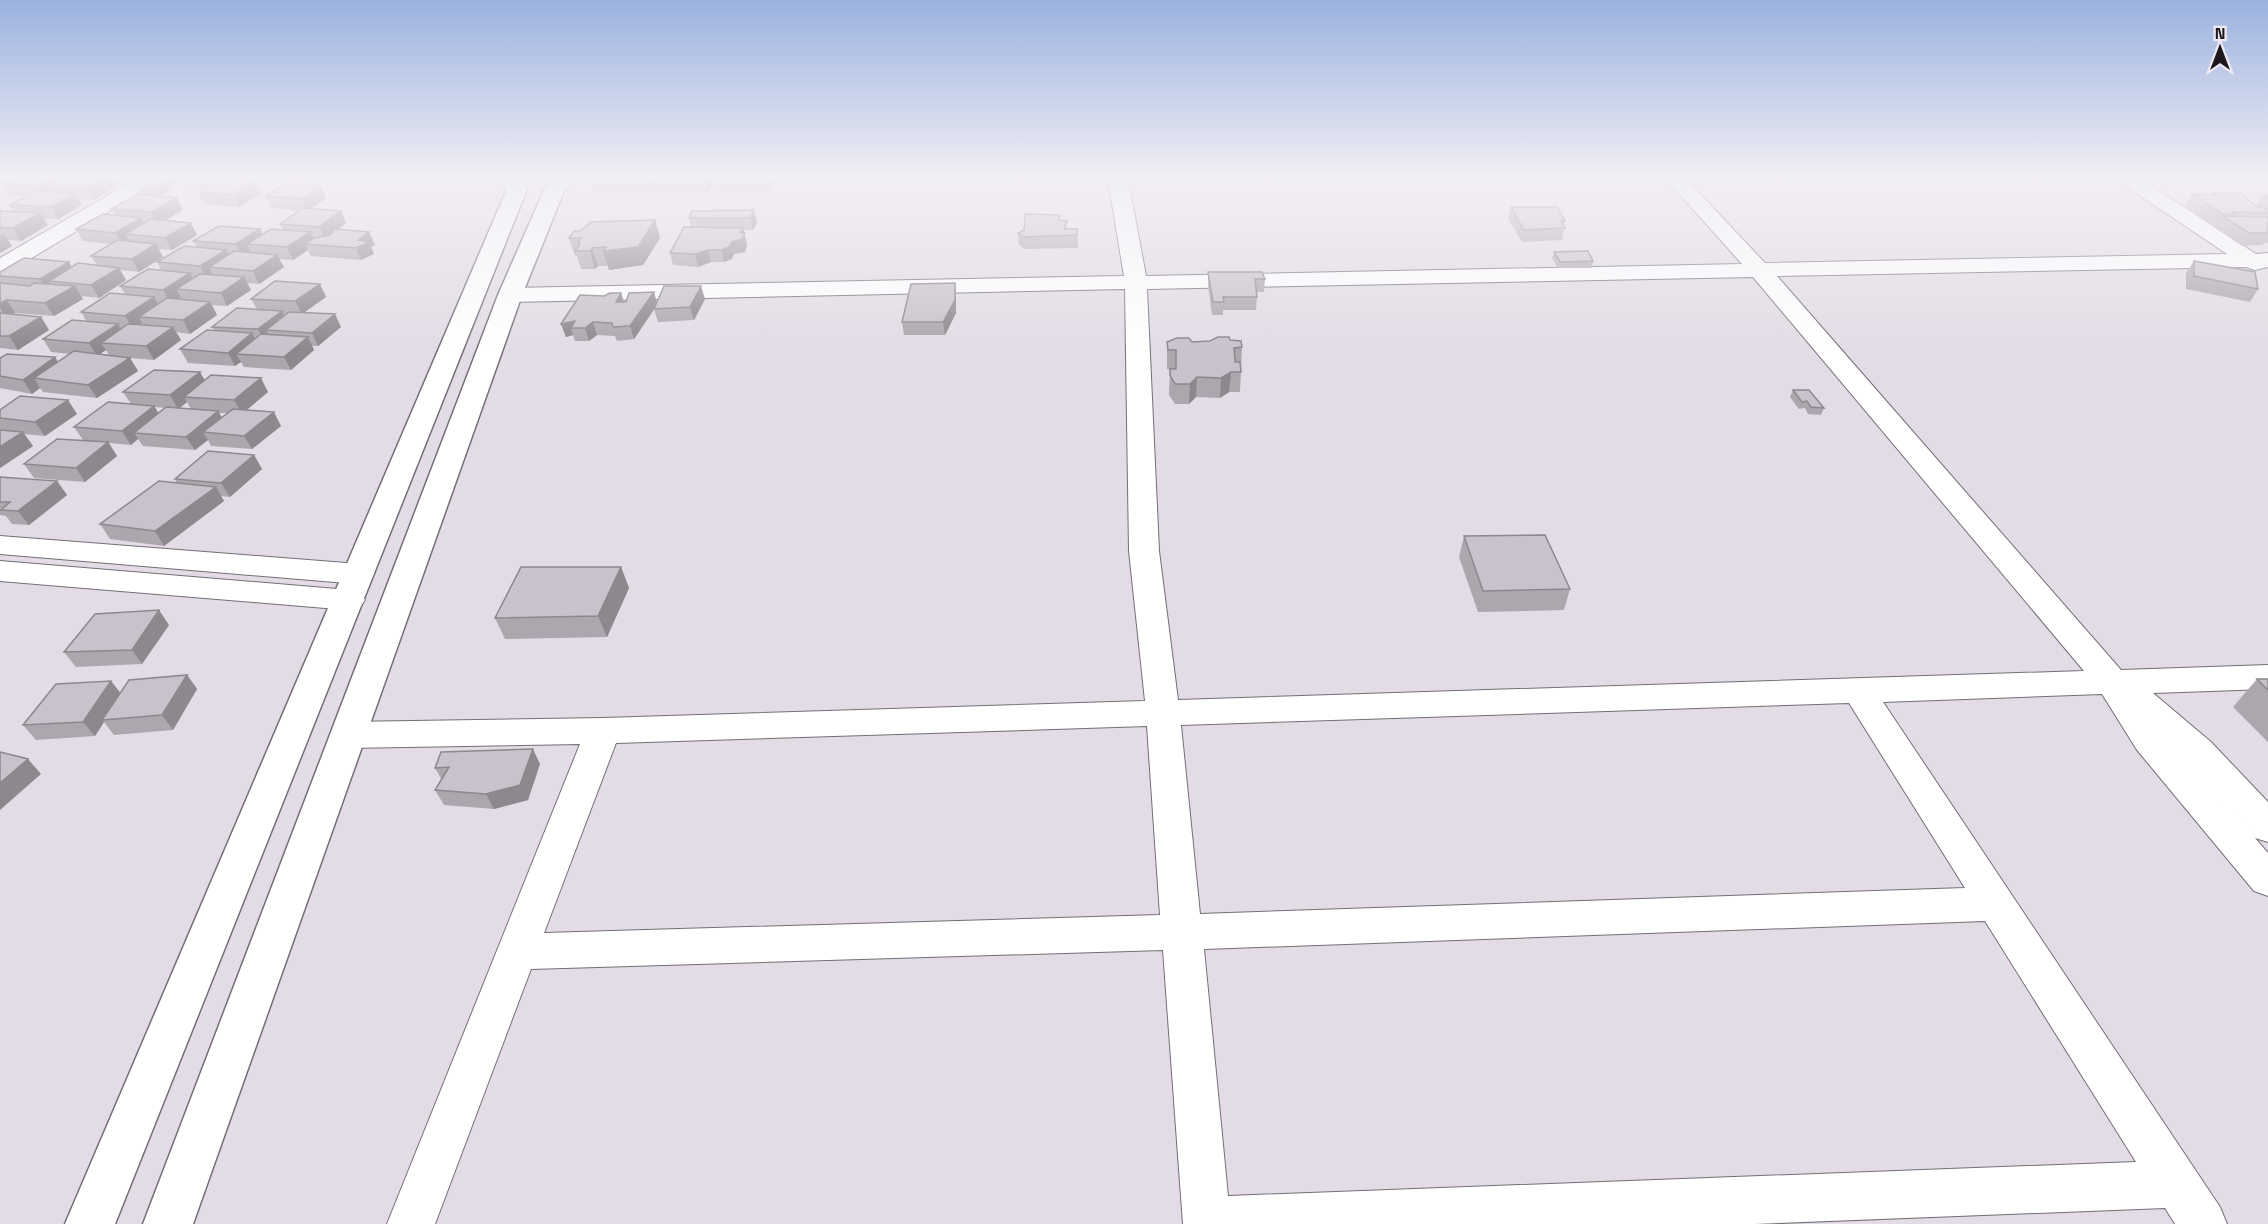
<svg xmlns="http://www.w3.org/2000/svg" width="2268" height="1224" font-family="'Space Grotesk',sans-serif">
<rect width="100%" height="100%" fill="#e3dce6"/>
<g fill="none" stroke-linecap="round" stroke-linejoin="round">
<defs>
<g id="street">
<polygon points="136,179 160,179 157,183 8,272 0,274 0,258"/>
<path d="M1108 179H1128L1146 276 1742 264 1666 179H1686L1765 263 2227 254 2121 183 2118 179H2141L2256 254 2268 253V267L2255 270 2246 267 1777 276 2121 670 2268 665V689L2153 693 2211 742 2268 802V842L2255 838 2195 769 2268 853V896L2254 891 2137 750 2102 694 1883 702 2220 1207 2227 1224H2175L2165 1208 1755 1224H1183L1163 950 531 969 435 1224H387L580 744 347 748 335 744 330 735 335 726 347 722 603 718 1145 701 1129 551 1125 289 510 302 502 300 499 295 502 290 510 288 1124 276ZM1753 277 2084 671 1178 700 1159 551 1147 289ZM1849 703 1965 888 1200 914 1181 725ZM1147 726 1160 915 544 933 616 743ZM1985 921 2136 1162 1228 1196 1204 949Z"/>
<polygon points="0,536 359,564 370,567 374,574 370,581 359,584 0,554"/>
<polygon points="0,561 349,590 360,593 365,600 360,607 349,610 0,581"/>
</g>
<g id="secondary">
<polygon points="500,179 520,179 527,189 115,1224 65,1224 507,189"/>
<polygon points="554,179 576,179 564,191 522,295 193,1224 143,1224 498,295 545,188"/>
</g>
</defs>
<use href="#street" stroke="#746e77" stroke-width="2"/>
<use href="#secondary" stroke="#746e77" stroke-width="3"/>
<use href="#street" fill="#fff" fill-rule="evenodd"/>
<use href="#secondary" fill="#fff" fill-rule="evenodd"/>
</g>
<g fill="#ada6af" fill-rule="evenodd">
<polygon points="158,179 235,179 234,179 256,181 261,193 240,207 204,204 198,192 205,187 175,184 166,190 167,193 159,196 177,198 183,210 165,220 191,223 197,235 172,250 159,249 163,257 139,272 120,270 126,280 99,298 81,296 83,299 54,316 15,313 12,314 41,317 49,330 18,350 0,348 0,272 69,262 72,267 97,265 91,256 111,244 83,241 76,229 115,215 111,209 143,194 140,189"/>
<polygon points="775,179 769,191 714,191 712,185 708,192 653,192 652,188 649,192 594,192 591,181"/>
<polygon points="1,183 119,185 94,200 78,199 82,205 58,219 44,219 48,225 21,241 8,240 12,246 0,253 0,211 14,212 10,205 28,196 9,195"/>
<path d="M321 186 326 198 311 209 341 211 346 223 339 229 369 232 375 245 371 247 374 254 361 260 311 256 308 250 293 260 279 259 284 267 259 284 247 283 251 290 227 306 212 305 217 315 190 334 176 332 181 340 154 360 130 358 138 371 97 398 43 392 40 388 32 394 0 388V358L55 357 58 362 70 354 51 352 43 339 87 322 81 312 126 295 120 286 161 270 157 262 197 247 193 241 263 234 283 230 280 224 299 211 271 208 266 196ZM106 350 109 355 100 354Z"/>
<polygon points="2213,193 2255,206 2262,196 2268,195 2268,243 2264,243 2263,245 2242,246 2215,228 2216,226 2185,206 2192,194 2212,195"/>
<polygon points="1511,207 1565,221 1562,240 1522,242 1508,219"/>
<polygon points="754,210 757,223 753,230 744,230 747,245 745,252 734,254 732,259 724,262 711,262 698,267 673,265 670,253 691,227 689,218"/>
<polygon points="655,220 660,238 643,265 609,270 608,266 598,266 595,269 581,269 577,256 575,256 569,238 580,231"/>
<polygon points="1059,220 1067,229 1077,229 1078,248 1025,249 1019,245 1018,233 1024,230"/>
<polygon points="1554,252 1593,261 1592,268 1558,268 1552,258"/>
<polygon points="2194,261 2258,289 2250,302 2186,289 2186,273"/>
<polygon points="1208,272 1265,279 1264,292 1257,292 1257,297 1256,310 1223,310 1223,315 1212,315 1208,285"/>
<polygon points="654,292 657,303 705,299 694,320 658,322 654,309 634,339 617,341 615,336 597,335 589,341 575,341 573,335 566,337 561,324 604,296 621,293 624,302 626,302"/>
<polygon points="956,296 956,313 945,335 904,335 902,322"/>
<polygon points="326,297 305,312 341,327 318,346 312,346 314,350 291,370 244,367 241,362 235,366 188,363 180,349 214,330 212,327 257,309 251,299"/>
<polygon points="1230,340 1242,347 1240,392 1229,392 1220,398 1196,397 1189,404 1175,404 1169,395 1170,369 1167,369 1167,342 1192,342"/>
<path d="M205 381 268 392 246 410 281 426 252 449 211 446 208 440 195 450 143 446 138 439 131 445 109 443 117 456 85 482 34 478 24 464 83 440 74 427 131 404 123 392ZM187 402 191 409 180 408ZM155 407 165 408 158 413ZM219 413H228L222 418Z"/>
<polygon points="1793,390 1824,408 1821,415 1808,414 1805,408 1799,409 1790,397"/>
<polygon points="0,410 77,414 45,436 24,434 33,446 0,468"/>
<polygon points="254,455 262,469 230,497 221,496 224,501 164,546 110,539 100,524 177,483 175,479"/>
<polygon points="0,477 57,481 67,495 29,525 12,524 6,516 0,515"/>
<polygon points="1464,536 1570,589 1564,610 1478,612 1459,557"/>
<polygon points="621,567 629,588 607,637 505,639 495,618"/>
<polygon points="169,625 142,664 76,667 64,652"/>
<polygon points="187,675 197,689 173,730 114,735 104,722 95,736 36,740 23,725 120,693"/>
<polygon points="2257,679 2268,679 2268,742 2233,707"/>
<polygon points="540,764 528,800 494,809 444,805 435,790 442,780 435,768"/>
</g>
<g fill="#8d878e">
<polygon points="51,179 59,179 47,185 52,194 48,197 40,185"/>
<polygon points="103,179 116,179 119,185 94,200 87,188"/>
<polygon points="172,179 175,184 166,190 167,193 157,197 154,191 159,186"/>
<polygon points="647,179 658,179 650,180 652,188 649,192 646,181"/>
<polygon points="706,179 716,179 711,180 712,185 708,192 706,180"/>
<polygon points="767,179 775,179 769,191 766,180"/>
<polygon points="256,181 261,193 240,207 234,195"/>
<polygon points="321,186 326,198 308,211 302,199"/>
<polygon points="76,194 82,205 58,219 51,207"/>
<polygon points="177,198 183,210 157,225 151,212"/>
<polygon points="754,210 757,223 753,230 750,218"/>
<polygon points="341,211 346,223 325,239 319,227"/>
<polygon points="40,213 48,225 21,241 13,228"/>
<polygon points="141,218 147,230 125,234 129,241 122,245 115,233"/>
<polygon points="655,220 660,238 643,265 609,270 603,251"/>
<polygon points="191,223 197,235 172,250 165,238"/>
<polygon points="743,228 747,245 745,252 734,254 732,259 724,262 721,250 732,242 740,233"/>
<polygon points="260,229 266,241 247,244 250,251 242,256 236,244"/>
<polygon points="311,232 316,244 305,244 308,250 293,260 287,247"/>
<polygon points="369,232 375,245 371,247 374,254 361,260 356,248 358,240"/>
<polygon points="4,234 12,246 0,253 0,236"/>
<polygon points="156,244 163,257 139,272 132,259"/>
<polygon points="592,248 598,266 595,269 590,251"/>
<polygon points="226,250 233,263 209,267 213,275 207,279 200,266"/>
<polygon points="708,250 711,262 698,267 695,254"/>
<polygon points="277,255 284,267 259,284 253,271"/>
<polygon points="69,262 76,275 49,281 54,288 48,292 40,279"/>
<polygon points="119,268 126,280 99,298 91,285"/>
<polygon points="190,273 197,286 176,289 181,297 171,303 163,290"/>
<polygon points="244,277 251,290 227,306 221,293"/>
<polygon points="955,283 956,296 956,313 945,335 943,322"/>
<polygon points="320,284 326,297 302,314 295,301"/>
<polygon points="75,286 83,299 54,316 45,303"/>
<polygon points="701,286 705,299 694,320 690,307"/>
<polygon points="654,292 657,305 634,339 630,326"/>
<polygon points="621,293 625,306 616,302"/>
<polygon points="154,297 161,310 139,317 142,323 133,329 125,316"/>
<polygon points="7,300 15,313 6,318 0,308 0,303"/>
<polygon points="210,302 217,315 190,334 183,320"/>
<polygon points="282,311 288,324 266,330 270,338 265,343 258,329"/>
<polygon points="335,314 341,327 318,346 312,333"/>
<polygon points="41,317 49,330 18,350 9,336"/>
<polygon points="575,321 571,328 573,335 566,337 561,324"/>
<polygon points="593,322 597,335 589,341 585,328"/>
<polygon points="118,324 126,337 101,343 106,350 97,356 89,343"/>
<polygon points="173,327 181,340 154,360 146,346"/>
<polygon points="252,333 259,346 236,354 241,362 235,366 228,353"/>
<polygon points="308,337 314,350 291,370 284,357"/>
<polygon points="55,357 63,370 34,378 40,388 32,394 23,380"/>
<polygon points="130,358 138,371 97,398 88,385"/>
<polygon points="200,372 208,386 184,397 187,402 178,409 170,395"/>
<polygon points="1231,372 1229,392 1220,398 1221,378"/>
<polygon points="1197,377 1196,397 1189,404 1190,384"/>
<polygon points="261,378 268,392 242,414 234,400"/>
<polygon points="68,400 77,414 45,436 35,422"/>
<polygon points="154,406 163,420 134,433 138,439 131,445 122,431"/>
<polygon points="218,411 226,424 203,432 208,440 195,450 186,437"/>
<polygon points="274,412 281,426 252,449 244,436"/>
<polygon points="23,432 33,446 0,468 0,447"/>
<polygon points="108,442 117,456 85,482 76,468"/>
<polygon points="254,455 262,469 230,497 221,483"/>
<polygon points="57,481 67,495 29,525 18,511"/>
<polygon points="216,487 224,501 164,546 155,531"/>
<polygon points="621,567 629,588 607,637 598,616"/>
<polygon points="159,610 169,625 142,664 132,650"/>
<polygon points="187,675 197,689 173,730 162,715"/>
<polygon points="111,681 123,696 102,720 104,722 95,736 83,722"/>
<polygon points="533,749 540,764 528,800 494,809 486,794"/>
<polygon points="28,759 41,774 0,810 0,783"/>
</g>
<g fill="#c9c1cb" stroke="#8d878e" stroke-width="1.5">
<polygon points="9,179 51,179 40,185 1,183"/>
<polygon points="59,179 103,179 87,188 47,185"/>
<polygon points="158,179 172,179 159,186 164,187 154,191 140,189"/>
<polygon points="219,179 225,179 256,181 234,195 198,192"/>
<polygon points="592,179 647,179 646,181 591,181"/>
<polygon points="651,179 706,179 706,180 650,180"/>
<polygon points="712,179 767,179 766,180 711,180"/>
<polygon points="286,183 321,186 302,199 266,196"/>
<polygon points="36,191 76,194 51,207 10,205"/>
<polygon points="2213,193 2240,193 2257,207 2262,207 2268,211 2268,213 2232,212 2235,214 2223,214 2192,194 2216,195"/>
<polygon points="138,194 177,198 151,212 111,209"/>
<polygon points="2268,195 2268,199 2262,196"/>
<polygon points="1511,207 1557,207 1565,221 1561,221 1565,228 1524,230"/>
<polygon points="303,208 341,211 319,227 280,224"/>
<polygon points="754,210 750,218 689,218 692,211"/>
<polygon points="0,211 40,213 13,228 0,228"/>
<polygon points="103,214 141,218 115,233 76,229"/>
<polygon points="1025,214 1059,215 1059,220 1067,221 1064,229 1077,229 1077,235 1024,237 1018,233 1024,230"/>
<polygon points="2222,216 2268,217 2268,230 2266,230 2268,231 2268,233 2249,233"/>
<polygon points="151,219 191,223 165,238 125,234"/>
<polygon points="655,220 638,247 603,251 606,247 592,248 590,251 575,251 580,244 578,242 581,238 569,238 574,231 580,231 591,222"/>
<polygon points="219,226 260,229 236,244 193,241"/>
<polygon points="684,227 743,228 740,233 745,233 742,239 732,242 729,247 721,250 708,250 695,254 670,253"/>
<polygon points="271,229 311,232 287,247 247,244"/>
<polygon points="335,229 369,232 358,240 369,242 356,248 305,244 314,238 330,235"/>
<polygon points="117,240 156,244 132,259 91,256"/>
<polygon points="184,246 226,250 200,266 157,262"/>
<polygon points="234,251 277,255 253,271 209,267"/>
<polygon points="1588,251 1593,261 1560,262 1554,252"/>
<polygon points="24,258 69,262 40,279 0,276 0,272"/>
<polygon points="2194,261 2255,272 2258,289 2194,276"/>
<polygon points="78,263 119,268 91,285 49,281"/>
<polygon points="148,269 190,273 163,290 120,286"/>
<polygon points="1208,272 1262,272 1265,279 1255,279 1257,297 1223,297 1224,302 1213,302"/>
<polygon points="200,274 244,277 221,293 176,289"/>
<polygon points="275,281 320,284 295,301 251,299"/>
<polygon points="0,283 30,286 34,283 75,286 45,303 7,300 0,303"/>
<polygon points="955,283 955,300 943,322 902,322 911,284"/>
<polygon points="664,286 701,286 690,307 654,309"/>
<polygon points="654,292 630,326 613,327 612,323 593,322 585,328 571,328 575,321 561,324 580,295 604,296 610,293 621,293 616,302 626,302 629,293"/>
<polygon points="110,293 154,297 125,316 81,312"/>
<polygon points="167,298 210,302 183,320 139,317"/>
<polygon points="237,308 282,311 258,329 212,327"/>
<polygon points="289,312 335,314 312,333 266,330"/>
<polygon points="0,313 41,317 9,336 0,336"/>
<polygon points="72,320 118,324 89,343 43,339"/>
<polygon points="128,324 173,327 146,346 101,343"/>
<polygon points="207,330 252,333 228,353 180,349"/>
<polygon points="261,334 308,337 284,357 236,354"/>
<polygon points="1218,337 1229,337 1230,340 1241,341 1242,347 1234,348 1235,362 1240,362 1241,372 1231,372 1221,378 1197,377 1190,384 1175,384 1170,375 1170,369 1176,369 1176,350 1168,350 1167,342 1177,338 1189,338 1192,342 1210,341"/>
<polygon points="74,351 130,358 88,385 34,378"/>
<polygon points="7,354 55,357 23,380 0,376 0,358"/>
<polygon points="154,370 200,372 170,395 123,392"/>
<polygon points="211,375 261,378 234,400 184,397"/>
<polygon points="1793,390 1809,390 1824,408 1811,407 1807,401 1802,402"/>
<polygon points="20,396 68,400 35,422 0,418 0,410"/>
<polygon points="108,402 154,406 122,431 74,427"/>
<polygon points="166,407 218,411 186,437 134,433"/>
<polygon points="233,409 274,412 244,436 203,432"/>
<polygon points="0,430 23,432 0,447"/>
<polygon points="57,439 108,442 76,468 24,464"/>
<polygon points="208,451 254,455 221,483 175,479"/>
<polygon points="0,477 57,481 18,511 1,510 10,502 0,502"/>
<polygon points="159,481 216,487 155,531 100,524"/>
<polygon points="1545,535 1570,589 1483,591 1464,536"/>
<polygon points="521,567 621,567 598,616 495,618"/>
<polygon points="159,610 132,650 64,652 95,614"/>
<polygon points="187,675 162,715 102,720 129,680"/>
<polygon points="2257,679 2268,679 2268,690"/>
<polygon points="111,681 83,722 23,725 56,684"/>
<polygon points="533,749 520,785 486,794 435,790 449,767 435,768 441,752"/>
<polygon points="0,752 28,759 0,783"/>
</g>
<linearGradient id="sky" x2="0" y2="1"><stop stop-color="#9bb2e0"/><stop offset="0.51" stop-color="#f2eff4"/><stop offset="1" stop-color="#f2eff4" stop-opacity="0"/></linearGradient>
<rect width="2268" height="350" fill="url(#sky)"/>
<g transform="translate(2220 48)" stroke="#f0e9f3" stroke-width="4.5" paint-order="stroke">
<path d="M0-4.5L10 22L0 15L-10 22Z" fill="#1b181c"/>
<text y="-9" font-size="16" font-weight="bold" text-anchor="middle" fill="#1b181c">N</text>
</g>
</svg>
